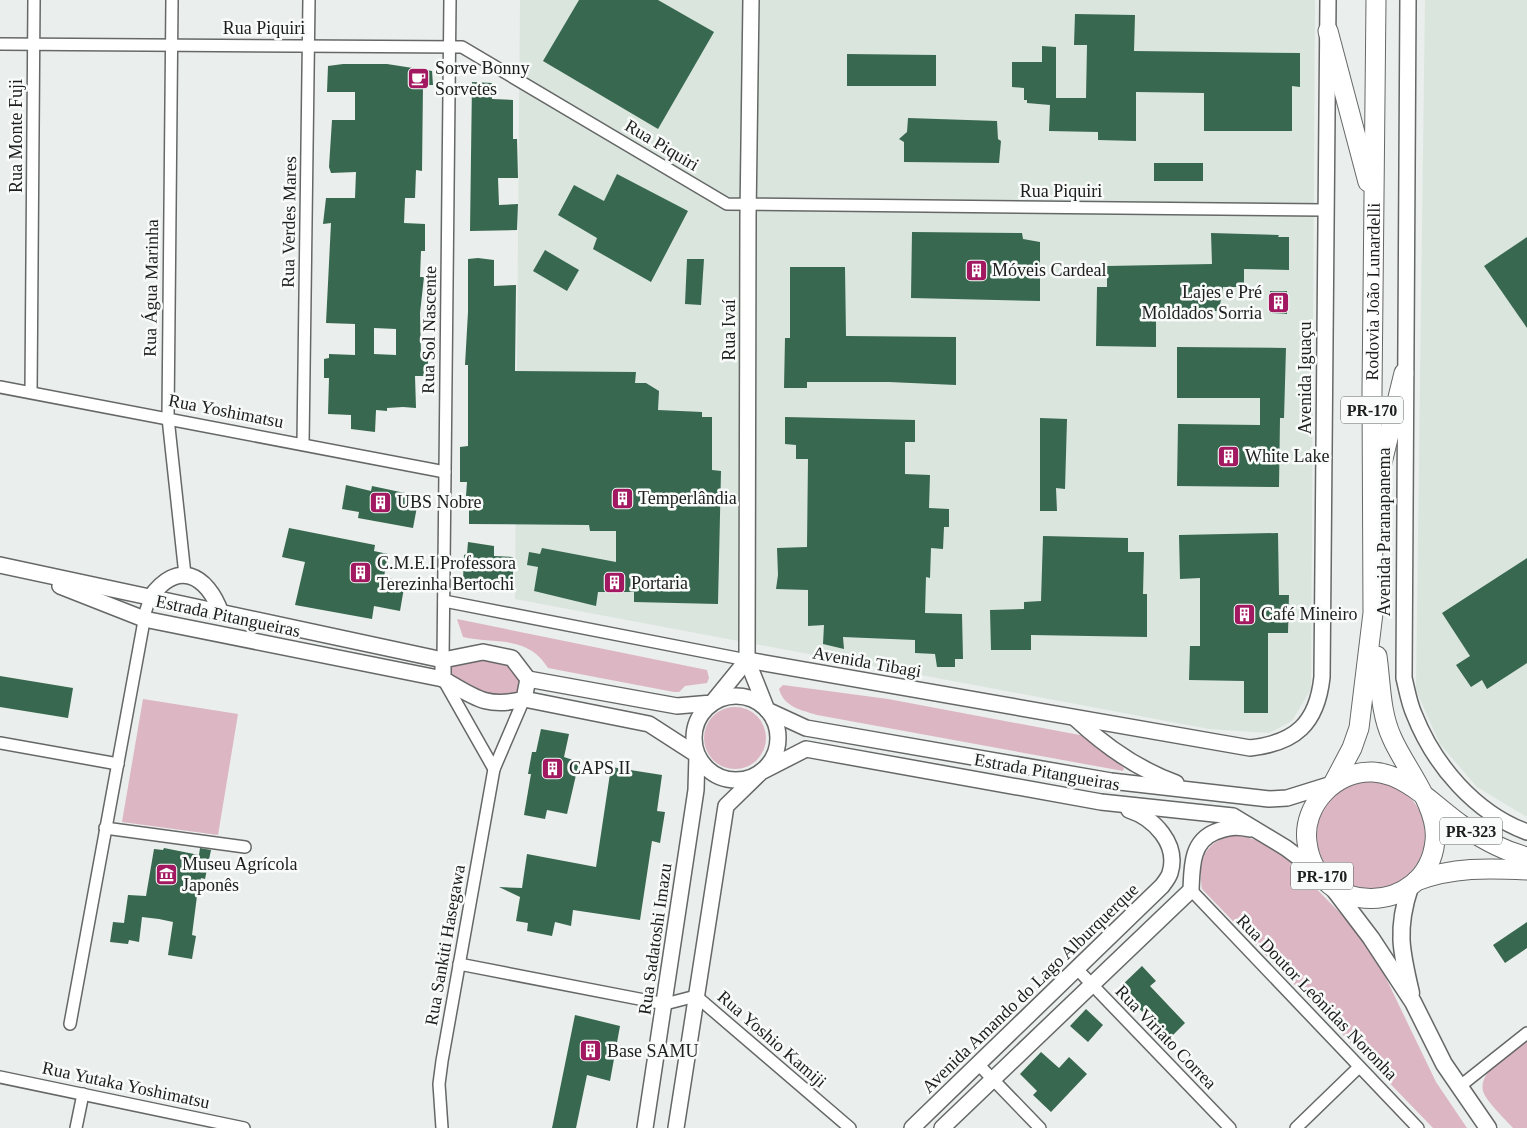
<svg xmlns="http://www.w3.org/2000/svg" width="1527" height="1128" font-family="Georgia,serif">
<rect width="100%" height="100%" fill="#eaeeec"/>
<g fill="#dae5de">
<polygon points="520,0 1315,0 1311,689 1292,721 1269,733 1209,729 515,599"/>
<polygon points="1425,0 1527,0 1527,817 1477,787 1440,744 1416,690"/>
</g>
<g fill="#ddb6c3">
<path d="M457 619 707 670 709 678 707 683 685 686 679 692H674L548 668C528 635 495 644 463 637Z"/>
<path d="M490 659 511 666 521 676 518 692 512 697C506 697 498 698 492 696 480 694 445 679 451 665L458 661Z"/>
<path d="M783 685 888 699 1085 736 1124 768 1123 771 817 715C801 710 784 707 779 689Z"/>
<polygon points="143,699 238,714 218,835 122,822"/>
<circle cx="735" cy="738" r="31"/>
<circle cx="1371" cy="835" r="54"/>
<path d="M1239 835 1259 841 1285 857 1350 923 1383 972 1436 1082 1467 1128H1433L1202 889C1197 859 1206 838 1239 835Z"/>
<path d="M1527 1040V1128H1513C1506 1120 1485 1100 1483 1091 1478 1070 1513 1052 1527 1040Z"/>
</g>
<g fill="#38684f" fill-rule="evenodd">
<polygon points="579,0 658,0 714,32 658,129 543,61"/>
<polygon points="1075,14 1135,15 1134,51 1300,53 1300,87 1292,86 1292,131 1204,131 1204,93 1136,92 1136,141 1098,140 1098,132 1049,131 1050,105 1027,103 1027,100 1024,100 1024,88 1012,87 1012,62 1042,62 1042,46 1056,47 1056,98 1086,98 1087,45 1074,45"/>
<polygon points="847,54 936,55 936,86 847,86"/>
<path d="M343 64H387L432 71 433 85H423L422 171 416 170 415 198H405L404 223 425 224V251H421L420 277H424L420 313 421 355 428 356V376H415L416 408 403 407 387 408V411L376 410 375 432 351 429V415L328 414 329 378H324V359L329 358V354L355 355V324L326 323 331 223 323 224 326 198H355L356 172 331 173 329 167 332 120H355V92H327L328 66ZM374 328 396 329V355L374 354Z"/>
<polygon points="472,82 492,83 492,99 513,100 513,139 517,139 518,178 498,178 499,205 518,204 517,230 470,231"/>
<polygon points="908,118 997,121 998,139 1001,141 999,163 904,162 904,142 899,139 907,132"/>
<rect x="1154" y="163" width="49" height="18"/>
<polygon points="617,174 688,211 651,282 593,249 597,238 558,215 574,185 604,201"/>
<polygon points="912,232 1022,233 1023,239 1040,242 1040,301 911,298"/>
<polygon points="1211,233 1279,235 1278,237 1289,237 1289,270 1244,269 1244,287 1223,287 1219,311 1156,310 1156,347 1096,346 1097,287 1107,287 1107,266 1212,264"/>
<polygon points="1527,237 1527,328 1484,266"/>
<polygon points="545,250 579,270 567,291 533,271"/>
<polygon points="478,258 494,260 494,286 516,285 515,371 636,372 635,383 646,383 659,391 658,410 702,412 702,417 712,417 712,470 721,471 718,604 634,602 634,592 598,592 596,606 534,591 538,567 527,565 529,552 540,554 542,548 616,562 616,531 590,531 589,525 469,524 469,496 466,496 467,482 460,482 460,447 468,446 468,365 465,365 468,312 468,259"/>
<polygon points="687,259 704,259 701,305 685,304"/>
<polygon points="790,267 845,267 846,336 956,337 956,385 889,382 807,382 807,388 784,388 785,338 790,338"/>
<polygon points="1270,291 1287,291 1287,314 1270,313"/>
<polygon points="1177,347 1286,348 1284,418 1280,418 1279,487 1177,486 1178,424 1260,425 1260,398 1177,398"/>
<polygon points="785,417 915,420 915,442 905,442 905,474 930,475 929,508 949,509 949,527 944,527 943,549 931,548 930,578 926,577 925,613 962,614 963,659 955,659 955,667 937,667 935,654 915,653 915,640 843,637 844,649 823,644 824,625 808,626 808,590 776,589 778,575 777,548 807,547 808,459 796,459 796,445 785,444"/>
<polygon points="1040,418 1067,419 1065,489 1056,488 1057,511 1040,511"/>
<polygon points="346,485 371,491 372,486 419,496 413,528 358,518 359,512 342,509"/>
<polygon points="289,528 375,545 374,551 388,554 384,577 405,582 400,611 374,606 372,619 295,605 305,562 282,557"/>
<polygon points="1278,533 1279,595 1289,595 1288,633 1268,633 1268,713 1244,713 1244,681 1189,680 1190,646 1200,646 1200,578 1180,579 1179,535"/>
<polygon points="1043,536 1128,538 1128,552 1144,552 1143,594 1147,594 1147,637 1031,635 1031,650 991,650 990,610 1024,609 1024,602 1041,601"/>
<polygon points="468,542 494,546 494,556 513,557 513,591 492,590 492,585 463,581 464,555 467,554"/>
<polygon points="1527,558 1527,663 1487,689 1482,680 1471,687 1456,665 1470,656 1442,613"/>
<polygon points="0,676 73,688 68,718 0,707"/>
<polygon points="541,729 569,734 564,757 579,762 567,814 547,810 545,819 524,815 531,774 528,774 532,752 536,752"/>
<polygon points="611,767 662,775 657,811 665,812 660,843 652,841 640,920 573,910 571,926 555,922 552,936 527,931 528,923 516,921 520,897 499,887 522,888 527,854 596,867"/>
<polygon points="164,848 199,855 200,848 211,850 205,879 201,878 197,896 192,935 196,936 192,959 168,955 173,922 159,919 142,917 139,942 129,940 128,944 110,942 113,922 124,923 128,895 146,896 154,849 163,850"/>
<polygon points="1527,922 1527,948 1505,963 1493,945"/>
<polygon points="1142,966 1156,981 1150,986 1185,1023 1169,1039 1119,988"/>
<polygon points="1086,1009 1103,1025 1088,1042 1070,1026"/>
<polygon points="575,1015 620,1026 610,1081 587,1075 576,1128 552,1128"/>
<polygon points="1041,1052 1059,1068 1069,1057 1087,1074 1051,1112 1033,1095 1037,1091 1020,1074"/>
</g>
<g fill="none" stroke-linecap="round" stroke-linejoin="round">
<defs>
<g id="minor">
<polyline points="172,0 168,418 185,575"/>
<polyline points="0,44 462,47 727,204 1324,210"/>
<polyline points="0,387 445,472"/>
<polyline points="31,392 34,0"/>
<polyline points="303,444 309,0"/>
<polyline points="444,601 747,660"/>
<polyline points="443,660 450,0"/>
<polyline points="443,679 494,769"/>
<polyline points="0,743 118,764"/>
<polyline points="105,828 245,847"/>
<polyline points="1191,890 1418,1128"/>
<polyline points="459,964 665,1004 696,996 850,1128"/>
<polyline points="1077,969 1230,1128"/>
<polyline points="70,1024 146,610 150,598"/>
<polyline points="978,1064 1040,1128"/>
<polyline points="0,1077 244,1128"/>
<polyline points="1459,1087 1527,1033"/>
<polyline points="76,1128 83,1094"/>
<polyline points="442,1128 439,1084 442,1061 494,769 524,699"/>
<polyline points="1296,1128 1359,1067"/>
</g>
<g id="tertiary">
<polyline points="751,0 748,216 747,660 767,710 806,728 1111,781 1269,799 1287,798 1332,784"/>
<path d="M1408 0 1404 678C1407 690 1409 703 1414 714 1434 765 1475 813 1527 832"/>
<polyline points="0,565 443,660"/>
<polyline points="60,586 144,619 443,679"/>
<path d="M150 598C177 559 207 574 221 613"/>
<path d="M483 652 512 658 528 679 524 699C487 709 474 697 443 679V660Z"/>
<path d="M747 660 1250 748C1295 743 1317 724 1322 677L1328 0"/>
<polyline points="528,679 677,706 712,703 747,660"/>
<circle cx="736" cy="738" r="42"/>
<polyline points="524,699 649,724 697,755 696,790 645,1128"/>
<path d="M1076 719C1106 747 1137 769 1176 783"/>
<polyline points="676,1128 726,806 761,772 806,749 1101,802 1233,816 1286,848 1318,872"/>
<path d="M912 1128 1162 886C1165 882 1169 877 1170 873 1179 844 1154 818 1129 810"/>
<path d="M942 1128 1191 890C1192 867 1191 842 1215 832 1228 827 1236 826 1250 829"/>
</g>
<g id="secondary">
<path d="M1410 887C1396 929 1401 951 1411 993"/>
<polyline points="1333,888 1371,938 1413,1002 1444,1064 1488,1128"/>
</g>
<g id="trunk">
<polyline points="1328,31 1368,182"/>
<polyline points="1380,471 1404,373"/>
<path d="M1377 656C1381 684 1380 712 1392 738 1405 768 1439 807 1435 841 1427 917 1316 918 1307 842 1302 805 1336 770 1373 772 1408 774 1435 807 1463 826 1482 839 1504 851 1527 857"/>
<path id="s1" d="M1333 784 1352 748 1359 728 1373 613 1372 392 1376 0"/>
<path d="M1416 881C1453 867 1488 868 1527 870"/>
</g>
</defs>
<use href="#minor" stroke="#656866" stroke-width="14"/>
<use href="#tertiary" stroke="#656866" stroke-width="18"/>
<use href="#secondary" stroke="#656866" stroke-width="19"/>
<use href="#trunk" stroke="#656866" stroke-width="21"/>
<use href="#minor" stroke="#fff" stroke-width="11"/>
<use href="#tertiary" stroke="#fff" stroke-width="15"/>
<use href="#secondary" stroke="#fff" stroke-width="16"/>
<use href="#trunk" stroke="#fff" stroke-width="19"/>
</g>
<defs>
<symbol id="cafe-square" viewBox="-11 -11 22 22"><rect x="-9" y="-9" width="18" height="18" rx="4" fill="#a31961" stroke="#f8fbf9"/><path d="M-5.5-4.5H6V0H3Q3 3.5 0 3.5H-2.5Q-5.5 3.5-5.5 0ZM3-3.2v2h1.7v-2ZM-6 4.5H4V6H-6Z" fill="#fff"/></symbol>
<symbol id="building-square" viewBox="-11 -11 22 22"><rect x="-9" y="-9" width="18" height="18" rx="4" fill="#a31961" stroke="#f8fbf9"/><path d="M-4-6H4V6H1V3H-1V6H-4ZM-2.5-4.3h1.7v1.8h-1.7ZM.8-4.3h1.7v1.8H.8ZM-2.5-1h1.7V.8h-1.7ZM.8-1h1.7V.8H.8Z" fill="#fff"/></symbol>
<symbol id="museum-square" viewBox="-11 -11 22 22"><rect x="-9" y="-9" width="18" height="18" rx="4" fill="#a31961" stroke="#f8fbf9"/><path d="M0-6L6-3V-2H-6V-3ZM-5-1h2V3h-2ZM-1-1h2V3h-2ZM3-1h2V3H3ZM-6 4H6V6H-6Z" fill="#fff"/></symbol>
</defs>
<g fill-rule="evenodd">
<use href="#cafe-square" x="406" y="66" width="25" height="25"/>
<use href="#building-square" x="964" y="258" width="25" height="25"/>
<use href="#building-square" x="1266" y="290" width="25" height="25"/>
<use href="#building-square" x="1216" y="444" width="25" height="25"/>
<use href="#building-square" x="610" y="486" width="25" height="25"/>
<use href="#building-square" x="368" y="490" width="25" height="25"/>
<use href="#building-square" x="348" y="560" width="25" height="25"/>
<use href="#building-square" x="602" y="570" width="25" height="25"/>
<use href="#building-square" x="1232" y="602" width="25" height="25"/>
<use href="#building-square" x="540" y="756" width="25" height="25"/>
<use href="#museum-square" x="154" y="862" width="25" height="25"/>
<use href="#building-square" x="578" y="1038" width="25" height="25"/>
</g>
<g text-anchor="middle" stroke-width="5" stroke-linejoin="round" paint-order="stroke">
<g fill="#f8fbf9" stroke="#5e605e" stroke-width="1">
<rect x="1341" y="396.5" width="62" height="27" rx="4"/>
<rect x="1440" y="817.5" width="62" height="27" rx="4"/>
<rect x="1291" y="862.5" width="62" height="27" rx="4"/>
</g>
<g font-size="16" font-weight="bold" fill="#1c1d1c">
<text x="1372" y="416">PR-170</text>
<text x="1471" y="837">PR-323</text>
<text x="1322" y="882">PR-170</text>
</g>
<g font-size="18" fill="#1c1d1c" stroke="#f8fbf9">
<text x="264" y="34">Rua Piquiri</text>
<text transform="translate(16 136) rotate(-90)" y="6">Rua Monte Fuji</text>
<text transform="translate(662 145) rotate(31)" y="6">Rua Piquiri</text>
<text x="1061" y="197">Rua Piquiri</text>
<text transform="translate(289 222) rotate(-89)" y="6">Rua Verdes Mares</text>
<text transform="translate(151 288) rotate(-89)" y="6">Rua Água Marinha</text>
<text dy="6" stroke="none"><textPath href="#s1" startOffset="499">Rodovia João Lunardelli</textPath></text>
<text transform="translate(429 330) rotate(-89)" y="6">Rua Sol Nascente</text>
<text transform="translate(729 330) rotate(-90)" y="6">Rua Ivaí</text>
<text transform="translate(1305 378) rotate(-90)" y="6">Avenida Iguaçu</text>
<text transform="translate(226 411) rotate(11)" y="6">Rua Yoshimatsu</text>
<text transform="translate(1384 532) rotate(-90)" y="6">Avenida Paranapanema</text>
<text transform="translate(228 616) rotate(12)" y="6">Estrada Pitangueiras</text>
<text transform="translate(867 662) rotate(10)" y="6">Avenida Tibagi</text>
<text transform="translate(1047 772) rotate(10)" y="6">Estrada Pitangueiras</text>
<text transform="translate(655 939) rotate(-82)" y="6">Rua Sadatoshi Imazu</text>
<text transform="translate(445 945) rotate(-80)" y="6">Rua Sankiti Hasegawa</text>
<text transform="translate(1030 988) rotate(-44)" y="6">Avenida Amando do Lago Alburquerque</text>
<text transform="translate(1317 997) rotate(46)" y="6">Rua Doutor Leônidas Noronha</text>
<text transform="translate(1166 1037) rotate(46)" y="6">Rua Viriato Correa</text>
<text transform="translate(772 1039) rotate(41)" y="6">Rua Yoshio Kamiji</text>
<text transform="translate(126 1085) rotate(12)" y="6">Rua Yutaka Yoshimatsu</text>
</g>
<g font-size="18" fill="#1c1d1c" stroke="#f8fbf9" text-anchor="start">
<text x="435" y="74">Sorve Bonny<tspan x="435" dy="21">Sorvetes</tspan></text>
<text x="992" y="276">Móveis Cardeal</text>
<text x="1262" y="298" text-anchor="end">Lajes e Pré<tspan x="1262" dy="21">Moldados Sorria</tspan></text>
<text x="1245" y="462">White Lake</text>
<text x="638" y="504">Temperlândia</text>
<text x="397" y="508">UBS Nobre</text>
<text x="377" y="569">C.M.E.I Professora<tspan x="377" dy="21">Terezinha Bertochi</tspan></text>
<text x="631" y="589">Portaria</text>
<text x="1261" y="620">Café Mineiro</text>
<text x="569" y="774">CAPS II</text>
<text x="182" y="870">Museu Agrícola<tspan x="182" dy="21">Japonês</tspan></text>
<text x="607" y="1057">Base SAMU</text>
</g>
</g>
</svg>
